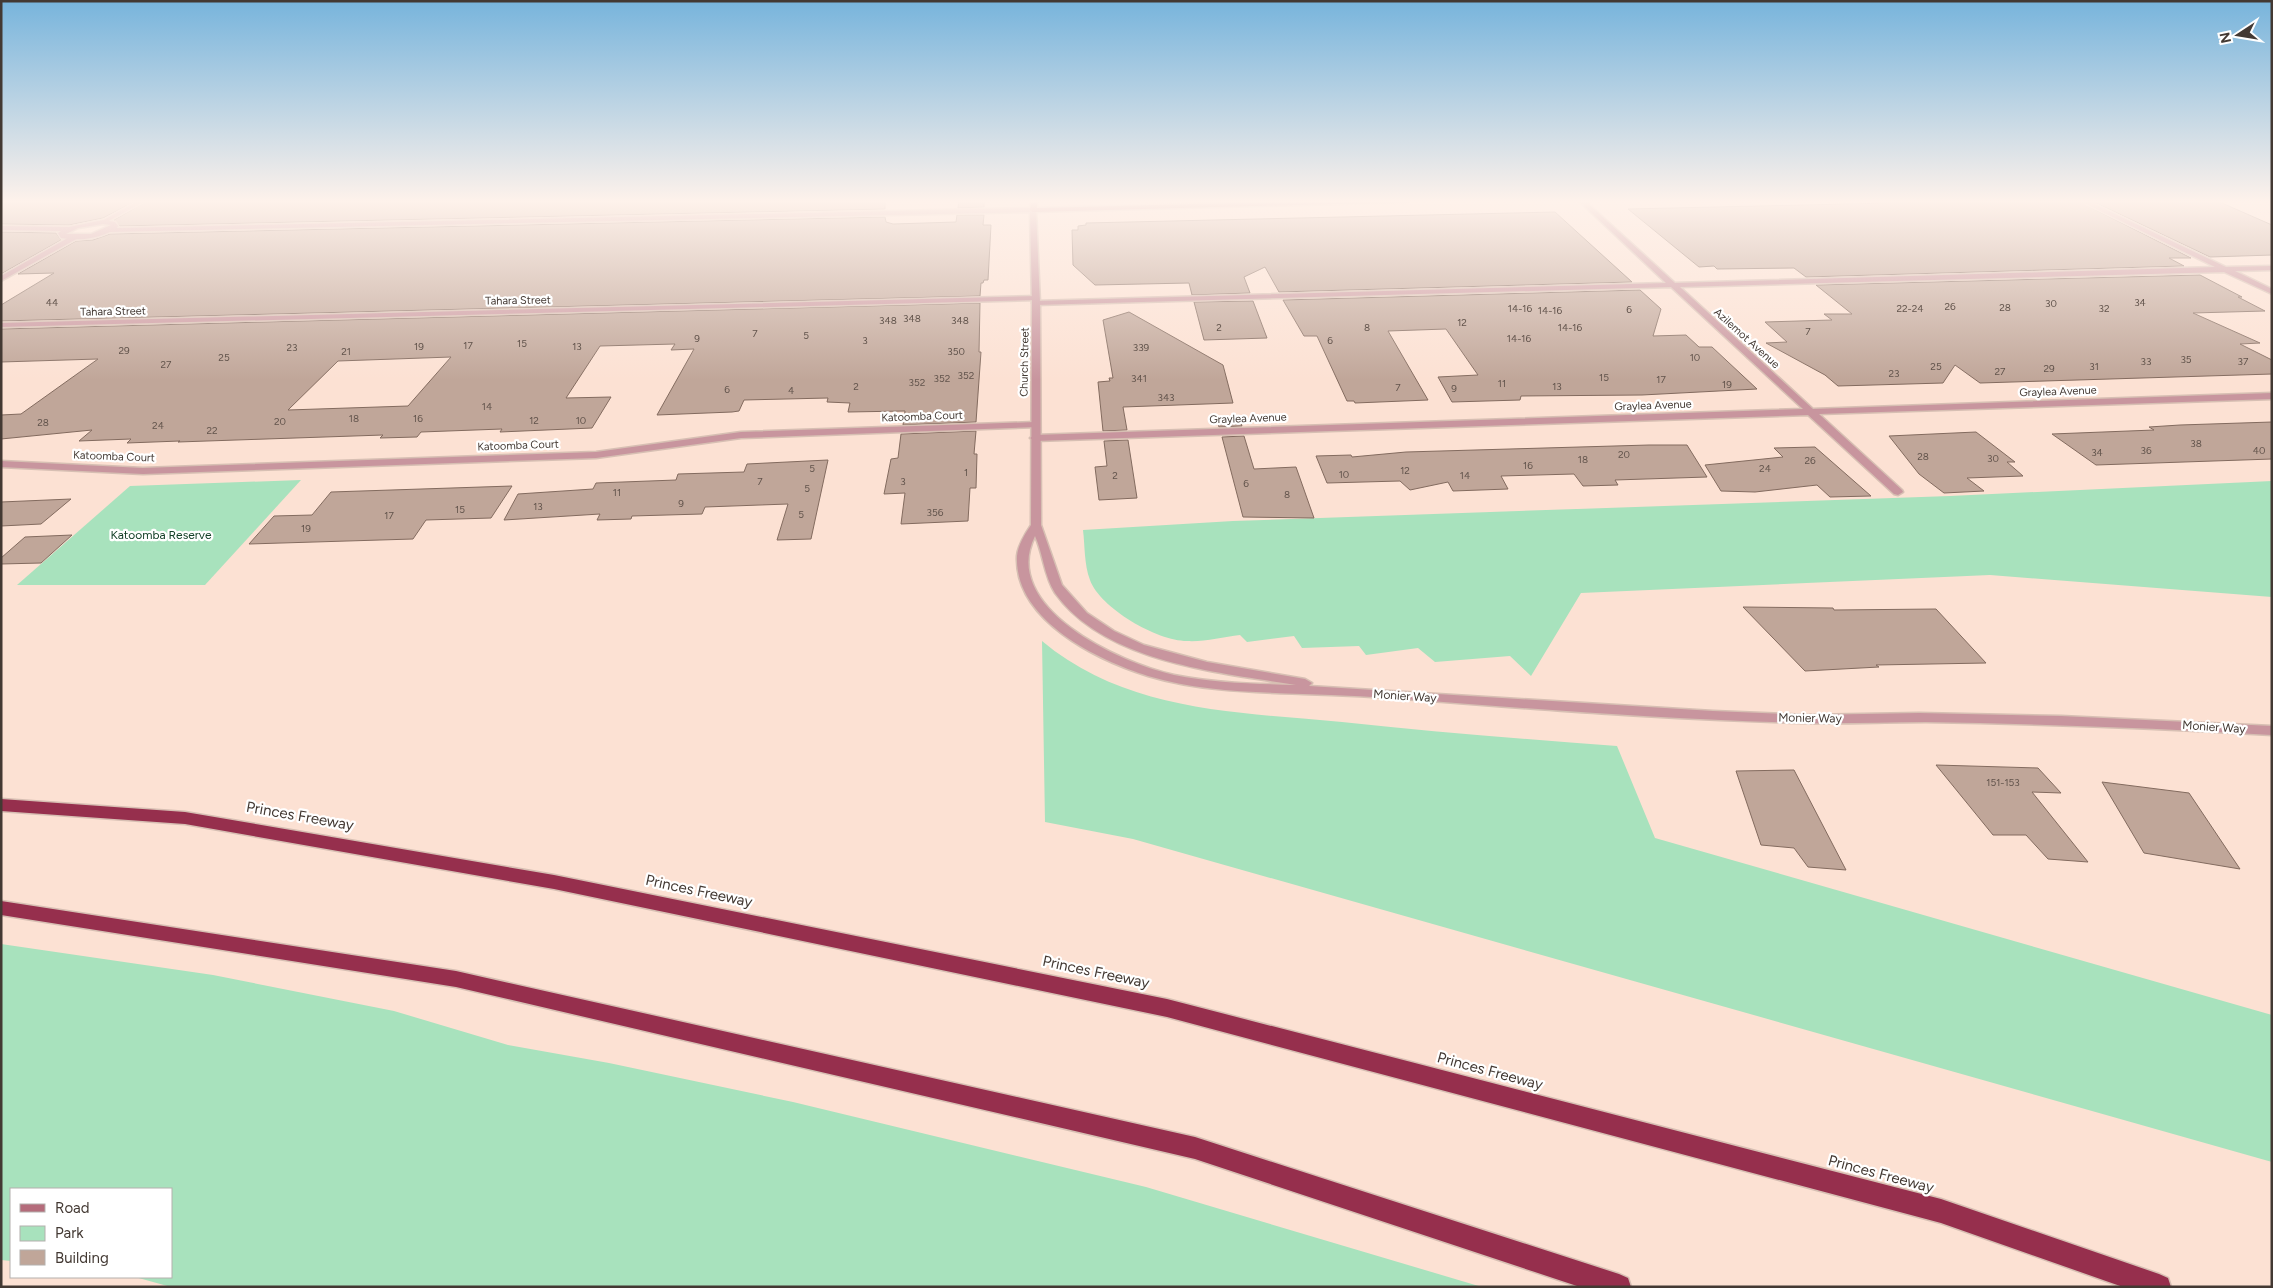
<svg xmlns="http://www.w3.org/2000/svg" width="2273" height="1288" font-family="Figtree,sans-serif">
<rect width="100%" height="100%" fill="#fce1d3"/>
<g fill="#a8e2bd">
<polygon points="301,480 205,585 17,585 130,486"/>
<path d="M2272 481V597L1990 575 1581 593 1531 676 1510 656 1435 662 1418 648 1366 655 1359 646 1302 648 1294 636 1247 642 1240 635C1223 637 1204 642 1187 641 1157 641 1100 608 1090 580 1084 564 1085 546 1083 530L1233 521 1950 496Z"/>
<path d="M1042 641C1127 712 1237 712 1342 722 1434 732 1525 739 1617 746L1655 838 2272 1015V1162L1133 839 1045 822Z"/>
<polygon points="1,944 213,975 394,1011 508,1045 609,1063 793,1102 1146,1187 1482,1287 171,1287 135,1277 171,1277 171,1189 11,1189 11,1261 1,1260"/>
</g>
<g fill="#c0a699" stroke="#836b5f" fill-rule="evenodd">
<polygon points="54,200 137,200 103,218 69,225 1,224 1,203"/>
<polygon points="149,200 885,200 885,209 120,226 114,220"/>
<polygon points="959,200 984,200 984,207 958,208"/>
<polygon points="2022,200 2076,200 2191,258 2169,258 2184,266 1806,277 1794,268 1717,269 1714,266 1699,267 1628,209"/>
<polygon points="2090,200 2215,200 2272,225 2272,255 2210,257"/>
<polygon points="1555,212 1632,282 1279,292 1265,267 1244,277 1250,293 1192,295 1189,283 1095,285 1073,265 1072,230 1078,230 1078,226 1086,225 1086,223"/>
<polygon points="957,215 984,215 983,225 991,225 988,280 984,280 983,283 981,283 980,296 1,321 1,305 54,273 18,274 76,241 93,240 110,234 885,217 886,222 893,224 956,222"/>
<polygon points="1,232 56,233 61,240 1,274"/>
<polygon points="2200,275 2242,297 2238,297 2265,311 2193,313 2260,343 2240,344 2272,360 2272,374 1980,383 1955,365 1943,383 1838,386 1825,375 1766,343 1787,342 1765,322 1832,320 1824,314 1852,314 1816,285"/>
<polygon points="1640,290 1661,309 1653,336 1686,335 1699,347 1712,347 1757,389 1642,395 1521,396 1520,400 1452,402 1438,377 1478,375 1446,329 1388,331 1428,400 1355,403 1354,401 1347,401 1317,336 1304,336 1283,300"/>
<polygon points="1253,301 1267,338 1204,340 1194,302"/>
<path d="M980 303 979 352H981L976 422 903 425 905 411 848 412 850 403 827 402 828 398 744 400 739 411 732 412 657 415 694 349 671 350 675 344 600 346 566 398 611 397 592 428 500 432 502 429 421 432 417 437 380 438 383 435 178 442 180 441 127 443 131 439 79 441 92 430 1 439V415L21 414 98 359 1 362V329ZM451 357 408 406 288 410 338 361Z"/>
<polygon points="1129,312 1223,365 1233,403 1123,407 1127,430 1103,431 1098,382 1110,381 1109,378 1113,378 1103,320"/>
<polygon points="1239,418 1242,426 1219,427 1218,424"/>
<polygon points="2272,422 2272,459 2096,465 2052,434 2154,430 2149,427 2180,425"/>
<polygon points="976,431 974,454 977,454 976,488 970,488 968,521 901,524 905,493 884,494 891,459 898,458 901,434"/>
<polygon points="1976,432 2015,462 2007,462 2023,476 1967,478 1984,491 1944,493 1919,474 1889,436"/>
<polygon points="1244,436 1254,469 1296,467 1314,518 1243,517 1222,437"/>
<polygon points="1128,440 1137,498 1099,500 1095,467 1107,466 1104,441"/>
<polygon points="1649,445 1687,445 1707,477 1615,480 1618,485 1583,486 1574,474 1501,476 1508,489 1453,491 1448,482 1410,490 1400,481 1327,483 1316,456 1351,455 1352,457 1406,452"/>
<polygon points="1815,447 1871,496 1830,497 1817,485 1755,492 1721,491 1705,465 1783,457 1774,448"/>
<polygon points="828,460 811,539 777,540 788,504 705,507 702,514 632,516 631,519 597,520 600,514 504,520 518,494 593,489 596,483 676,480 678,474 744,472 747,464"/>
<polygon points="512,486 491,518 426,520 413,539 249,544 274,516 312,515 331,492"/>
<polygon points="71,499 41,524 1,526 1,502"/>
<polygon points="72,535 41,563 1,564 1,558 25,537"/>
<polygon points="1743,607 1833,608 1834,610 1936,609 1986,663 1876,665 1879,667 1805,671"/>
<polygon points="1936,765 2038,768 2061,793 2032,792 2088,862 2048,859 2026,835 1993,835"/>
<polygon points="1794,770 1846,870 1808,867 1794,848 1761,845 1736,771"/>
<polygon points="2102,782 2189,793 2240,869 2144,853"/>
</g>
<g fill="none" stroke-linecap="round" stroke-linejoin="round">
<defs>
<g id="minor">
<polygon points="140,200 147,200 105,223 100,222"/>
<polygon points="1578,200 1584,200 1675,283 2215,267 2078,200 2086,200 2226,267 2272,266 2272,270 2235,271 2272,289 2272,294 2224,272 1680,287 1813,409 2272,393 2272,399 1819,414 1902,490 1903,492 1898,495 1894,494 1808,415 1035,441 1030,438 1035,435 1803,409 1671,287 1036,305 1032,303 1036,301 1666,283"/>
<polygon points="73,235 80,237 1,281 1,276"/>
<polygon points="1039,296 1039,300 1036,300 1,327 1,323"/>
<polygon points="1035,422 1040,425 1038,427 741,438 596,458 143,474 1,467 1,461 143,468 596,452 741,432"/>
</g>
<path id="tertiary" d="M1033 208 1036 210 1040 303 1041 525 1062 585 1087 613 1114 631 1144 645 1207 662 1305 679 1312 683 1309 686 1713 711 1807 715 1919 713 2061 716 2272 726V735C2157 728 2041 724 1926 722 1885 722 1845 724 1804 723 1675 720 1546 710 1418 700 1379 697 1341 695 1303 694 1251 692 1198 691 1148 676 1097 660 1014 620 1017 556 1018 545 1025 534 1031 525L1032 303 1030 212 110 232C95 239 78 241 61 238L58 233 61 231 1 230V226L69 227 103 220 115 222 118 226 117 228ZM103 224 111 225 91 234H66L78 228ZM1035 536C1043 553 1044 576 1055 593 1105 663 1218 672 1296 685 1255 684 1214 683 1174 675 1120 663 999 608 1035 536Z"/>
<polygon id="secondary" points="1031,200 1037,200 1037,208 1346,200 1410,200 1407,202 1033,212 1030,210"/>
<g id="motorway">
<polygon points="1,799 185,812 554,875 1167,999 1941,1199 2159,1274 2168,1278 2171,1287 2123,1287 1941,1223 1167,1017 554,889 185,824 1,811"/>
<polygon points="1,901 456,971 1195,1137 1619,1274 1628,1278 1631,1287 1580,1287 1195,1159 456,987 1,915"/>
</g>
</defs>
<use href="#minor" stroke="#d7bfb3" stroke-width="3"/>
<use href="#tertiary" stroke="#d7bfb3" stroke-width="3"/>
<use href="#secondary" stroke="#d7bfb3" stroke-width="3"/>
<use href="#motorway" stroke="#d7bfb3" stroke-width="3"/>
<use href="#minor" fill="#c8959e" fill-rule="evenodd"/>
<use href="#tertiary" fill="#c8959e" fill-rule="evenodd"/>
<use href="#secondary" fill="#b46c7b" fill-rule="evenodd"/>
<use href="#motorway" fill="#962f4d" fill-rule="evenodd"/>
</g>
<linearGradient id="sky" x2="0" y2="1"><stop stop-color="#77b4dc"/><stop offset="0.53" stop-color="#fef2eb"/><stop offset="1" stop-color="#fef2eb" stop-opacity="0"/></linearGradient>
<rect width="2273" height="380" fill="url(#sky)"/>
<g text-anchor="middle" stroke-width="4.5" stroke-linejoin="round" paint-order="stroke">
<g font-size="10" fill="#62544c">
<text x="52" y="306">44</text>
<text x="2140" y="306">34</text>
<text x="2051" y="307">30</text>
<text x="1950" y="310">26</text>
<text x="2005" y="311">28</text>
<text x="1520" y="312">14-16</text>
<text x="1910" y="312">22-24</text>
<text x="2104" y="312">32</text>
<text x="1629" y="313">6</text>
<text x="1550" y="314">14-16</text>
<text x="912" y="322">348</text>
<text x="888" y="324">348</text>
<text x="960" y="324">348</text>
<text x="1462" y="326">12</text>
<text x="1219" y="331">2</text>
<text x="1367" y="331">8</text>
<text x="1570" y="331">14-16</text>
<text x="1808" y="335">7</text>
<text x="755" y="337">7</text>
<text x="806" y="339">5</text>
<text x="697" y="342">9</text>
<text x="1519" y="342">14-16</text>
<text x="865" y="344">3</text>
<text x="1330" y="344">6</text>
<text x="522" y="347">15</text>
<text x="468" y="349">17</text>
<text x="419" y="350">19</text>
<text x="577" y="350">13</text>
<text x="292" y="351">23</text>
<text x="1141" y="351">339</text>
<text x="124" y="354">29</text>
<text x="346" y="355">21</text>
<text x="956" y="355">350</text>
<text x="224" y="361">25</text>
<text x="1695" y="361">10</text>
<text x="2186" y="363">35</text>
<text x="2146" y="365">33</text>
<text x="2243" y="365">37</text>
<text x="166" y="368">27</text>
<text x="1936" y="370">25</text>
<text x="2094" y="370">31</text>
<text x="2049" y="372">29</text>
<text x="2000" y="375">27</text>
<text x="1894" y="377">23</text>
<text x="966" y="379">352</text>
<text x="1604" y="381">15</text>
<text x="942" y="382">352</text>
<text x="1139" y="382">341</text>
<text x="1661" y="383">17</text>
<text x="917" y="386">352</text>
<text x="1502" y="387">11</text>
<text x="1727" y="388">19</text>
<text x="856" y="390">2</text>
<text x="1557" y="390">13</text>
<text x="1398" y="391">7</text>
<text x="1454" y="392">9</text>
<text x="727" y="393">6</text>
<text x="791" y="394">4</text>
<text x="1166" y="401">343</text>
<text x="487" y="410">14</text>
<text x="354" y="422">18</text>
<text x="418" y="422">16</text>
<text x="534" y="424">12</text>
<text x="581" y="424">10</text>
<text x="280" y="425">20</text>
<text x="43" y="426">28</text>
<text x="158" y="429">24</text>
<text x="212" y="434">22</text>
<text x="2196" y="447">38</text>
<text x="2146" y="454">36</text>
<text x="2259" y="454">40</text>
<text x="2097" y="456">34</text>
<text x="1624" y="458">20</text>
<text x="1923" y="460">28</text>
<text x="1993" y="462">30</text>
<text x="1583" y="463">18</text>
<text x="1810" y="464">26</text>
<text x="1528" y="469">16</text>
<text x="812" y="472">5</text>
<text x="1765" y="472">24</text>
<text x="1405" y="474">12</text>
<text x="966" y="476">1</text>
<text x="1344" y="478">10</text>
<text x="1115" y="479">2</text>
<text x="1465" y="479">14</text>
<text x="760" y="485">7</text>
<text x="903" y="485">3</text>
<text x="1246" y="487">6</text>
<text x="807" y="492">5</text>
<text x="617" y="496">11</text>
<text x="1287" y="498">8</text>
<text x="681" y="507">9</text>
<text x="538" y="510">13</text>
<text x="460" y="513">15</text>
<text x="935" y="516">356</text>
<text x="801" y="518">5</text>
<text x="389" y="519">17</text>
<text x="306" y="532">19</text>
<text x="2003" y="786">151-153</text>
</g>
<g font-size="11" fill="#433933" stroke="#fff">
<text transform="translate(518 300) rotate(-1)" y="4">Tahara Street</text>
<text transform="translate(113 311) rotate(-1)" y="4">Tahara Street</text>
<text transform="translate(1747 338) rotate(42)" y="4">Azilemot Avenue</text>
<text transform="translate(1024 362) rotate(-89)" y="4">Church Street</text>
<text transform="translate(2058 391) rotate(-2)" y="4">Graylea Avenue</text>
<text transform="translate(1653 405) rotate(-2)" y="4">Graylea Avenue</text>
<text transform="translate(922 416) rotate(-2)" y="4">Katoomba Court</text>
<text transform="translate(1248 418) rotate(-2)" y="4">Graylea Avenue</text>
<text transform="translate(518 445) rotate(-2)" y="4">Katoomba Court</text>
<text transform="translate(114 456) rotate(2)" y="4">Katoomba Court</text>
</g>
<g font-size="12" fill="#144028" stroke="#fff">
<text x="161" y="539">Katoomba Reserve</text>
</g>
<g font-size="12" fill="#433933" stroke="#fff">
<text transform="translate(1405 696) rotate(4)" y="4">Monier Way</text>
<text transform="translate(1810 718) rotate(1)" y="4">Monier Way</text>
<text transform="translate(2214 727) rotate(4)" y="4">Monier Way</text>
</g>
<g font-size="15" fill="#433933" stroke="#fff">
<text transform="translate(300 816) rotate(10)" y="5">Princes Freeway</text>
<text transform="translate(699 891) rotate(12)" y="5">Princes Freeway</text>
<text transform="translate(1096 972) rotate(12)" y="5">Princes Freeway</text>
<text transform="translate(1490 1071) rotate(15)" y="5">Princes Freeway</text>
<text transform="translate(1881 1174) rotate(15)" y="5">Princes Freeway</text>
</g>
</g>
<rect width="2273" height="1288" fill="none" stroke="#433933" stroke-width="5"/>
<rect x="10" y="1188" width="162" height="90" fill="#ffffff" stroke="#b4b0ad"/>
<rect x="20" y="1204" width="25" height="8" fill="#b46c7b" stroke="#b4b0ad"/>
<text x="55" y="1213" font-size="15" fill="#433933">Road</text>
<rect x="20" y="1226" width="25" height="15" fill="#a8e2bd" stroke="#b4b0ad"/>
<text x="55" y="1238" font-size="15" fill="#433933">Park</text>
<rect x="20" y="1250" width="25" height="15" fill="#c0a699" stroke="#b4b0ad"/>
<text x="55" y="1263" font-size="15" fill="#433933">Building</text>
<g transform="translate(2238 35) rotate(258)" stroke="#ffffff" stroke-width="4" paint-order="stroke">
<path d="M0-4L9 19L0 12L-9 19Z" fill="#433933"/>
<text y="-8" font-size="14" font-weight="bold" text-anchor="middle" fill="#433933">N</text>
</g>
</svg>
